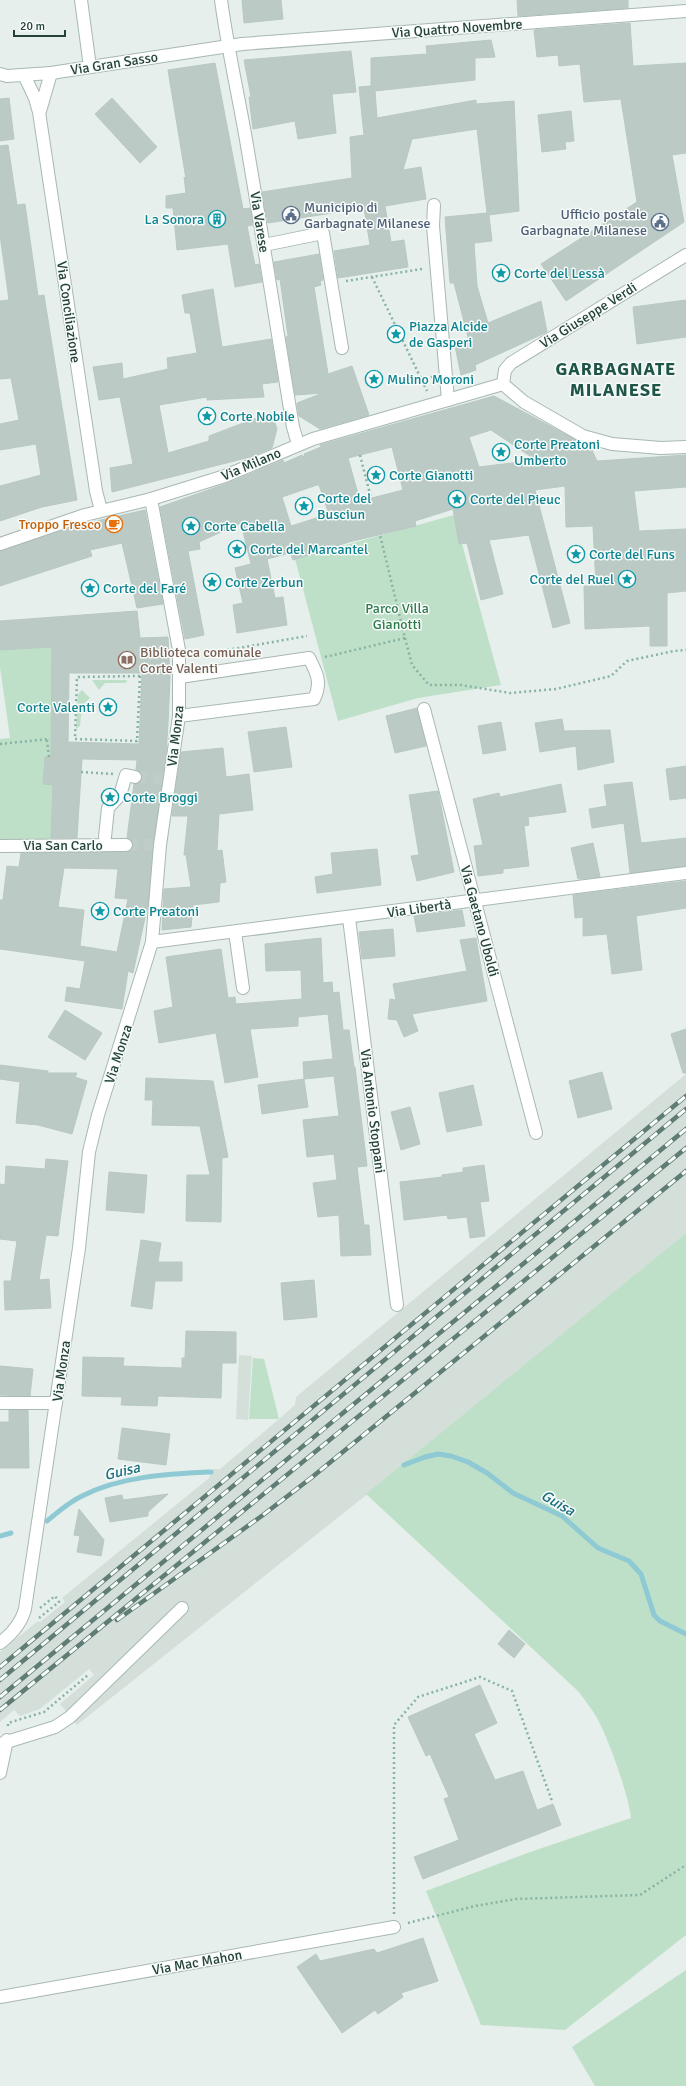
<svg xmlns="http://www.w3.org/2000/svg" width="686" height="2086" font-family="Signika,sans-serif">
<rect width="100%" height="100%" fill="#e6efeb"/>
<g fill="#d4dfda">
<polygon points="686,1074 686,1233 404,1465 77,1725 60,1704 94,1675 89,1669 40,1709 20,1716 14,1710 0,1722 0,1652 38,1621 40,1622 65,1602 62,1598 209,1478 213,1469 220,1469 279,1419 295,1405 296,1397"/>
<polygon points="239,1355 252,1356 248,1420 236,1419"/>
</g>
<g fill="#bfe0c8">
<polygon points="454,515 501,685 418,698 338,721 295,559"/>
<polygon points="53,647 51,757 45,757 43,784 53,785 51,839 0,839 0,739 10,738 0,667 0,650"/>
<polygon points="92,680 127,680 126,683 105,683 99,690"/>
<polygon points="82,690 90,698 82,706 80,726 76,729 78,694"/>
<path d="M686 1233V1935L565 2030 481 2025 426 1891 533 1851 631 1818C628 1793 609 1740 597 1718 592 1709 585 1701 579 1692L366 1494Z"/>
<polygon points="253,1358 264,1359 279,1419 249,1419"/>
<polygon points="686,1970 686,2086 595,2086 572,2047"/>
</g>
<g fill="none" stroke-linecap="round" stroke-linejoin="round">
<g stroke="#8ec9d4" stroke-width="5">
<polyline points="404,1465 425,1457 438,1454 451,1456 468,1462 487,1473 513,1493 562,1516 598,1548 629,1561 641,1574 654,1615 660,1621 686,1634"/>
<path d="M47 1521C58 1512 69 1502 82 1496 121 1476 169 1474 211 1472"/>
<polyline points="0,1536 11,1533"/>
</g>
</g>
<g fill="#bbcac4" stroke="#b8c9c2" fill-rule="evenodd">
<polygon points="242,0 281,0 283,19 244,23"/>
<polygon points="517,0 628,0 628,8 518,16"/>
<polygon points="630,23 633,66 686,63 686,153 672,155 684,222 566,301 541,264 637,202 621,99 584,102 580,64 559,66 558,55 537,57 534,30"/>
<polygon points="491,40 495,57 475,58 475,80 375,91 377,118 476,100 476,104 514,101 519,211 489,215 492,241 474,243 477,286 488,323 541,301 547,332 475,365 476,370 461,375 455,346 469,341 454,283 450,283 445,217 487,213 477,129 412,139 403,170 421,167 426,199 385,206 391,242 404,240 408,267 338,278 334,251 370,245 364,208 268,223 262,192 352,178 350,137 364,135 359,87 371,86 371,58 427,54 426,46"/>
<polygon points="351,51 356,92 332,94 336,133 298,139 295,121 253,129 249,97 251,97 244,60"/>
<polygon points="215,63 243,209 250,208 253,225 247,226 255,265 259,264 262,282 235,287 228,244 177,250 173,208 166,208 166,196 186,193 184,177 186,179 168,70"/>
<polygon points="9,98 14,139 0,141 0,99"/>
<polygon points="112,98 157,147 140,163 95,114"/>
<polygon points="571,111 574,141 565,142 566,149 542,152 538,115"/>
<polygon points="8,145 17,205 25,204 38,296 44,295 77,500 42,507 0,521 0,486 41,475 36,444 0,450 0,424 19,420 11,378 0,379 0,301 9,300 0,235 0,146"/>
<polygon points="319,254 323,280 320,281 321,285 314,287 328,374 352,366 369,415 320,429 299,416 297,403 323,393 295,395 286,337 288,336 280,279 277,280 274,262"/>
<polygon points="213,289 222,347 271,339 278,382 262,384 264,397 207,400 207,397 159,405 168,453 209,441 209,436 267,414 275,423 277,429 272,448 250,457 112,492 110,468 133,464 120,397 99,400 93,367 122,363 123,379 168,369 167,358 197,353 190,313 185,313 182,295"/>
<polygon points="686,300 686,337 637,344 633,307"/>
<path d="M494 396 591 448 597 461 686 455V487L634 491 639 531 686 529V591L667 593V646H650V626L585 629 584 586H596L593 526 566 527 565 486 535 490 570 623 553 628 529 535 489 540 503 594 481 600 467 543 459 544 453 509 415 521 416 526 349 542 293 560 290 553 267 559 275 598 283 597 287 625 237 633 233 605 243 603 235 568 251 564 241 523 199 542 200 549 188 551 204 635 185 639 160 507 228 483 283 460 284 463 302 455 305 458 304 454 321 447 320 445ZM491 430 536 460 479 467 469 437ZM392 447 403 490 360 501 348 458ZM317 485H319L329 514 291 526 282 497Z"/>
<polygon points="145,510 163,604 137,608 122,543 90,550 92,556 0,586 0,551 83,524"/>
<path d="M137 611 140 638 168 637 170 677 168 724 166 754 153 844 148 904 133 973 128 971 122 1009 65 1001 67 987 80 989 85 961 0 949V900H3L7 866 19 867 21 853 130 851 133 845 132 841 127 838 134 784 140 782 142 778 140 772 136 770 137 760 82 759 77 838H51L53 785 43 784 45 757H51L52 647 0 650V621ZM69 673H142L139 744 68 742ZM64 868 118 869 115 898 128 899 117 952 80 946 84 910 58 907Z"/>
<polygon points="417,708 426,746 395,753 386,716"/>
<polygon points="562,719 564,731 610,730 614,762 578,770 576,746 540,752 535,723"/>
<polygon points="501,722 506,750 483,754 478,726"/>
<polygon points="286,727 292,767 254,772 248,732"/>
<polygon points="223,748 226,777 249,774 253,810 219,814 217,851 222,850 226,882 220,883 219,902 193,905 191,927 162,930 164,889 191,887 186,855 184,855 188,816 172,816 181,752"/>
<polygon points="686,766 686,798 670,800 666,769"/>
<polygon points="632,782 641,843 686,838 686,866 630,873 624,823 592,828 589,809 607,806 604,785"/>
<polygon points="561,784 566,812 528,817 529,825 524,826 529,866 503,869 503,873 478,876 474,846 483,845 473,799 499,793 500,797"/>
<polygon points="438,791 454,872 417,881 411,856 419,855 409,795"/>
<polygon points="593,843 600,877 578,879 571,848"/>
<polygon points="377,849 381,885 317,893 315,877 333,874 331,853"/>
<polygon points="686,881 686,908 636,916 642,970 612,974 607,934 583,936 583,917 575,918 573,895"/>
<polygon points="462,910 465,926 417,932 414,916"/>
<polygon points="393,929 395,956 362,959 359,932"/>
<polygon points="321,938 323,983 332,982 333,993 339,992 343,1030 349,1030 354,1067 355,1067 367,1166 357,1167 364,1225 369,1225 371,1255 341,1256 339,1215 318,1217 313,1183 337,1180 334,1154 307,1157 303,1120 339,1116 334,1076 304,1079 303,1062 333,1059 328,1014 298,1017 298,1026 250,1029 258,1077 225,1083 216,1033 159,1043 154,1011 173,1007 166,957 221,949 228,998 235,997 236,1004 302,999 301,970 266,971 265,944"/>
<polygon points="476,938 487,1001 412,1014 418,1031 404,1037 397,1020 388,1019 390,999 396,1000 393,984 467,971 460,940"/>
<polygon points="65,1010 102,1033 85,1060 48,1037"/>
<polygon points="686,1029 686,1073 683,1073 671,1034"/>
<polygon points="0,1065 48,1071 48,1073 77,1073 75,1077 87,1081 72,1134 38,1125 16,1123 20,1082 0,1079"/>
<polygon points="602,1072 612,1109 578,1118 569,1081"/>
<polygon points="146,1078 213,1081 228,1157 222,1158 221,1222 186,1221 187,1175 210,1175 200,1126 152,1125 153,1100 145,1100"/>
<polygon points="304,1079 308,1107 262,1114 258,1085"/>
<polygon points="473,1085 482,1125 447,1132 439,1093"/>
<polygon points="410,1107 420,1144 401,1150 391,1112"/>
<polygon points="46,1159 68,1161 58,1236 46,1235 39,1280 49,1279 51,1308 5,1310 4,1281 11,1281 17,1241 0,1239 0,1184 5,1185 6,1166 45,1169"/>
<polygon points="484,1165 489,1201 480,1202 485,1236 470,1238 467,1217 448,1219 447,1215 404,1220 400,1182 442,1177 442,1175 463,1172 463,1168"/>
<polygon points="109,1172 147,1175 144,1213 106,1210"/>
<polygon points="141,1240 161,1243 158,1262 182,1262 182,1281 155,1281 152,1309 131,1306"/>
<polygon points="314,1280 317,1317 284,1320 281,1283"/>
<polygon points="186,1331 236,1332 236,1363 222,1363 221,1398 158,1396 157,1406 121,1405 122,1397 82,1396 83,1357 124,1358 123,1366 182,1368 182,1358 185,1358"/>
<polygon points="0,1366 33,1369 30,1396 0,1395"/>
<polygon points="9,1410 28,1410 29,1468 0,1468 0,1422 9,1422"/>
<polygon points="122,1428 170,1434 166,1465 118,1459"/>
<polygon points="168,1494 148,1512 148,1516 110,1522 105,1498 122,1495 123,1500"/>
<polygon points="79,1509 104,1540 101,1556 77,1552 80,1536 74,1535"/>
<polygon points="509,1630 525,1644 514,1658 498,1644"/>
<polygon points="480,1685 497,1723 474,1734 495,1780 523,1771 537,1810 553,1804 561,1825 423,1879 414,1857 459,1840 444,1799 449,1797 430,1754 426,1756 408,1717"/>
<polygon points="423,1938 438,1981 401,1993 403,1997 378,2014 375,2010 342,2033 297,1967 316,1954 320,1961 374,1949 377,1953"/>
</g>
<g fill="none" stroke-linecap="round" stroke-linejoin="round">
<g stroke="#bfccc8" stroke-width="12" stroke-dasharray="12 6" stroke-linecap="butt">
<polyline points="135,777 163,779"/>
<polyline points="126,845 155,845"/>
</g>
<defs>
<g id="minor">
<polyline points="81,0 90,67"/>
<path d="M221 0C227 45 237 89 245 134 262 232 277 330 293 427L298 444"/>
<polyline points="0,74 7,76 51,73 242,44 686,11"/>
<polyline points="24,75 35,98 39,112 96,491 101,510"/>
<polyline points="40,111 51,73"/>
<polyline points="434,205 433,226 448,400"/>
<polyline points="264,245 323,233 342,348"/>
<polyline points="503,384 505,370 511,363 686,255"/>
<polyline points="503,384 524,402 583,436 612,444 661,448 686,447"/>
<polyline points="0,544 85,515 151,499 225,476 313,439 503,384"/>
<polyline points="424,709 536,1133"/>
<path d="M179 716 314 699C322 683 317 673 309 658L180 677"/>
<polyline points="105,837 108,808 120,795 126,775 135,777"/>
<polyline points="0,846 126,845"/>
<polyline points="349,918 397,1305"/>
<polyline points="235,932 243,988"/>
<polyline points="152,942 686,873"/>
<polyline points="0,1403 56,1403"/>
<path d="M0 1643C12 1634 21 1624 25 1609L79 1248 89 1152 98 1115 152 942 160 845 179 716V650L151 499"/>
<polyline points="0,1744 55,1727 70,1717 182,1608"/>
<polyline points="0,1773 7,1740"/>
<polyline points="0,1997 394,1927"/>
</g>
</defs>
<use href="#minor" stroke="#a8b8b2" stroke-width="14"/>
<g stroke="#86b3a5" stroke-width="2.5" stroke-dasharray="2 3" stroke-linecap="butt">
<polyline points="372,277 427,391"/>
<polyline points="346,281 422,269"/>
<polyline points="421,379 432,377"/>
<polyline points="360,455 371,498"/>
<polyline points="405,638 412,665 429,685 461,685 510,693 556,689 611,676 627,661 674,651 686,650"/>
<polyline points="193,656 307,636"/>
<polyline points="325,657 405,638 380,535"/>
<polyline points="140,676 137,741 75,739 77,677 140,676 142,676"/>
<polyline points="47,740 49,757"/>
<polyline points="0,744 50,739"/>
<polyline points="81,772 113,774"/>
<polyline points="39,1618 59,1602 55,1596 40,1608"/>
<polyline points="8,1726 8,1723 44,1712 88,1675"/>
<polyline points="394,1914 394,1725 418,1697 480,1677 512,1691 552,1801"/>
<polyline points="408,1923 475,1906 516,1899 640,1895 686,1865"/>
</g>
<use href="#minor" stroke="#fff" stroke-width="12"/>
<defs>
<g id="rail">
<polyline points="117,1620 263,1515 311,1478 686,1171"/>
<polyline points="0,1667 686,1096"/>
<polyline points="0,1680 686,1109"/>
<polyline points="0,1697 686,1129"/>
<polyline points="0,1710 686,1148"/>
</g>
</defs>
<use href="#rail" stroke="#5f7d75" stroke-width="4.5"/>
<use href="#rail" stroke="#f7fbf9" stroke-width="3" stroke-dasharray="9" stroke-linecap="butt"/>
</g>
<defs>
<symbol id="civic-ring" viewBox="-11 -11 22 22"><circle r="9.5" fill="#f7fbf9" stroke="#5c6f8a" stroke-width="1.5"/><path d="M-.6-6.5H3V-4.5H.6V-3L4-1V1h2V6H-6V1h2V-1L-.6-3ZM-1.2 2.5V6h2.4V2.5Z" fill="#5c6f8a"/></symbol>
<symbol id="building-ring" viewBox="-11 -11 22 22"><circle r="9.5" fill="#f7fbf9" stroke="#0f9aa8" stroke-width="1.5"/><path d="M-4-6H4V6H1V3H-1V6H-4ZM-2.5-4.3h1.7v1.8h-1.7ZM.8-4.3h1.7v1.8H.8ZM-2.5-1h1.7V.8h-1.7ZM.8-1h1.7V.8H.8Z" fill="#0f9aa8"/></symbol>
<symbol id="sight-ring" viewBox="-11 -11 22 22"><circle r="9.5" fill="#f7fbf9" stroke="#0f9aa8" stroke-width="1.5"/><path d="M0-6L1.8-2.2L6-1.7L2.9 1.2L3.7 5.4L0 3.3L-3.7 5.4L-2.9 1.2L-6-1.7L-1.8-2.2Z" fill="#0f9aa8"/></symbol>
<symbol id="cafe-ring" viewBox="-11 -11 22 22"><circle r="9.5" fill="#f7fbf9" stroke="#e8710a" stroke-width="1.5"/><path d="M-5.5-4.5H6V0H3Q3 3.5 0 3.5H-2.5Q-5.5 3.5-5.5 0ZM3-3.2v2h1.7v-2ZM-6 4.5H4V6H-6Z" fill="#e8710a"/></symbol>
<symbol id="library-ring" viewBox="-11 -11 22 22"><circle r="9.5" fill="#f7fbf9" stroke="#8d6e63" stroke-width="1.5"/><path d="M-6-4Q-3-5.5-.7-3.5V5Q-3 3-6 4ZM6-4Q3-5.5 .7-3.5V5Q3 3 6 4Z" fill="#8d6e63"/></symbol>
</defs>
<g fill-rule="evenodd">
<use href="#civic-ring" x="281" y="205" width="20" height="20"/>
<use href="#building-ring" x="207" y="209" width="20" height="20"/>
<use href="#civic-ring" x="650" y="212" width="20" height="20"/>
<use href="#sight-ring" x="491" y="263" width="20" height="20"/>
<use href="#sight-ring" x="386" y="324" width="20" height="20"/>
<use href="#sight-ring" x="364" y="369" width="20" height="20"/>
<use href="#sight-ring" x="197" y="406" width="20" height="20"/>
<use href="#sight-ring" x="491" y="442" width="20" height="20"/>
<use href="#sight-ring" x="366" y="465" width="20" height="20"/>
<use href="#sight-ring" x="447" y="489" width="20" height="20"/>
<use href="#sight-ring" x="294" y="496" width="20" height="20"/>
<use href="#cafe-ring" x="104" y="514" width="20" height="20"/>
<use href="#sight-ring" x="181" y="516" width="20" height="20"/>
<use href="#sight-ring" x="227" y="539" width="20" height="20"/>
<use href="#sight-ring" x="566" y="544" width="20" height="20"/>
<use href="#sight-ring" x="617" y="569" width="20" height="20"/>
<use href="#sight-ring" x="202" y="572" width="20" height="20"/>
<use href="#sight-ring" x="80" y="578" width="20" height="20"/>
<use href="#library-ring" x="117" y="650" width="20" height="20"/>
<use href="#sight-ring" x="98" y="697" width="20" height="20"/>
<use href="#sight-ring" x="100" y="787" width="20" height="20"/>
<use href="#sight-ring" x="90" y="901" width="20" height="20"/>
</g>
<g text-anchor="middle" stroke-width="3" stroke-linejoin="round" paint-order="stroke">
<g font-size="14" fill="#24423a" stroke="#f7fbf9">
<text transform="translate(457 28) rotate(-4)" y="5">Via Quattro Novembre</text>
<text transform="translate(114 63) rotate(-9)" y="5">Via Gran Sasso</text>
<text transform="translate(260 222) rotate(81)" y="5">Via Varese</text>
<text transform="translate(69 312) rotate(82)" y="5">Via Conciliazione</text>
<text transform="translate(588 315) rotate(-32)" y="5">Via Giuseppe Verdi</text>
<text transform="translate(251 464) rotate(-23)" y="5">Via Milano</text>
<text transform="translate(175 736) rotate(-83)" y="5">Via Monza</text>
<text x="63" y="850">Via San Carlo</text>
<text transform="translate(419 908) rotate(-8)" y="5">Via Libertà</text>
<text transform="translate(480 921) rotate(75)" y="5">Via Gaetano Uboldi</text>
<text transform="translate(118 1054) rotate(-72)" y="5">Via Monza</text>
<text transform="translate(373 1111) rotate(83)" y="5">Via Antonio Stoppani</text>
<text transform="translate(61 1371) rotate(-82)" y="5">Via Monza</text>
<text transform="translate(197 1962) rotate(-10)" y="5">Via Mac Mahon</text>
</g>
<g font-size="14" fill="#4e5e75" stroke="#f7fbf9" text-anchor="start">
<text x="304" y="212">Municipio di<tspan x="304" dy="16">Garbagnate Milanese</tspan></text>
<text x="647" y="219" text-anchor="end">Ufficio postale<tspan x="647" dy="16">Garbagnate Milanese</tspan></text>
</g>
<g font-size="14" fill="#0d838f" stroke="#f7fbf9" text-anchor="start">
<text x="204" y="224" text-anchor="end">La Sonora</text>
<text x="514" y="278">Corte del Lessà</text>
<text x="409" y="331">Piazza Alcide<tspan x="409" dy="16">de Gasperi</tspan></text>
<text x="387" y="384">Mulino Moroni</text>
<text x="220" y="421">Corte Nobile</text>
<text x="514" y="449">Corte Preatoni<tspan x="514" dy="16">Umberto</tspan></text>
<text x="389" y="480">Corte Gianotti</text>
<text x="317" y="503">Corte del<tspan x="317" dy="16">Busciun</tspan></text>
<text x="470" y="504">Corte del Pieuc</text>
<text x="204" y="531">Corte Cabella</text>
<text x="250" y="554">Corte del Marcantel</text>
<text x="589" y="559">Corte del Funs</text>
<text x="614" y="584" text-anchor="end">Corte del Ruel</text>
<text x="225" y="587">Corte Zerbun</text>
<text x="103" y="593">Corte del Faré</text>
<text x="95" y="712" text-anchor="end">Corte Valenti</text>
<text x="123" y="802">Corte Broggi</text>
<text x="113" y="916">Corte Preatoni</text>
</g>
<g font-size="14" fill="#c56008" stroke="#f7fbf9" text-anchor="end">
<text x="101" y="529">Troppo Fresco</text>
</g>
<g font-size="14" fill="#2d7a4b" stroke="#f7fbf9">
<text x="397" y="613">Parco Villa<tspan x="397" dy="16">Gianotti</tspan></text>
</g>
<g font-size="14" fill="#785e54" stroke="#f7fbf9" text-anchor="start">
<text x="140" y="657">Biblioteca comunale<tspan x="140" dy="16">Corte Valenti</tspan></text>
</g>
<g font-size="15" font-style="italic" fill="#1c6f80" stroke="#f7fbf9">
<text transform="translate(122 1471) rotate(-13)" y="5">Guisa</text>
<text transform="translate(558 1503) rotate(30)" y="5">Guisa</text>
</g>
<g font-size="18" font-weight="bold" letter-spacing="1" fill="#1f5548" stroke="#f7fbf9">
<text x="616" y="375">GARBAGNATE<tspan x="616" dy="21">MILANESE</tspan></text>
</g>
</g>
<path d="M14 30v6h51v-6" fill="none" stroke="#24423a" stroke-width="2"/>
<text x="20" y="30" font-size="12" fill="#24423a" stroke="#f7fbf9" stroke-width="3" paint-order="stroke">20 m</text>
</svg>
